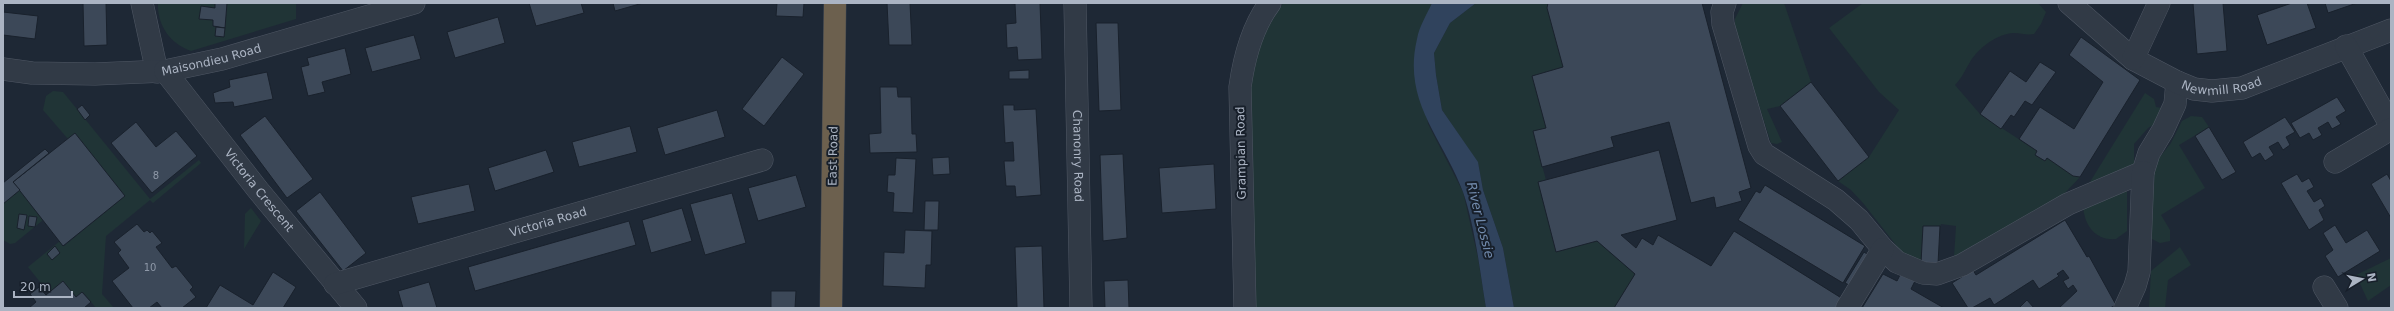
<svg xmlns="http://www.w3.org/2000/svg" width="2394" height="311" font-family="'DejaVu Sans',sans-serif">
<rect width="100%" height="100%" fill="#1e2835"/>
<g fill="#203436">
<path d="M158 3H215V8L201 6 199 19 213 20V26L216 27 215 36 223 37 227 3H296V19L191 51C170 44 157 25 158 3Z"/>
<polygon points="1283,3 1432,3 1417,39 1428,124 1463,192 1478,258 1486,308 1255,308 1250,88 1261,39"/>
<polygon points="1476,3 1548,3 1563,67 1532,76 1546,128 1533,131 1546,180 1538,182 1556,252 1597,241 1635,274 1614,308 1514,308 1503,248 1483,190 1478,163 1442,110 1436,75 1434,53 1450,23"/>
<polygon points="1743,3 1784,3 1811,82 1780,106 1767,109 1782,142 1777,144 1771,143 1735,30 1735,19"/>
<path d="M1863 3H2038L2046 12 2041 24 2034 34C2025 36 2017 31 2007 34 1993 37 1977 50 1970 62 1965 70 1962 78 1955 85L1980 114 2037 151 2035 155 2045 161 2047 158 2073 175 2080 177 2064 194 1954 257 1956 226 1941 224 1940 226H1923L1921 263 1903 254 1863 203 1851 190 1838 181 1869 157 1899 110 1879 92 1829 28Z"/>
<polygon points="53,91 63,92 150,199 199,160 201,163 153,203 150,200 106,236 102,294 114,308 96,308 83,292 76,297 63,282 49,293 28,267 60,241 64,246 125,196 75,133 68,139 43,110 46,96"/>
<polygon points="2145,93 2154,99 2156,107 2162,108 2155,124 2148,128 2134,144 2134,164 2085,190"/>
<polygon points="2191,116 2202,117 2209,127 2179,145 2205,188 2161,215 2170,230 2170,241 2160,243 2150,238 2152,167 2171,143 2182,121"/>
<polygon points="20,190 43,220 15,243 10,244 3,240 3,204"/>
<path d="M2127 190V231L2116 239C2094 241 2084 224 2083 205Z"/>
<polygon points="251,208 261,221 244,249 245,214"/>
<polygon points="2180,247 2191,265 2168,280 2165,308 2149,308 2151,271"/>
<polygon points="2391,258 2391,285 2368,301 2356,275"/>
</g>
<path fill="#30435d" d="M1432 3H1476L1450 23 1434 53 1436 75 1442 110 1478 162 1483 190 1503 248 1514 308H1486C1480 272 1475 226 1463 192 1443 138 1402 102 1417 39 1419 27 1427 14 1432 3Z"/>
<g fill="#3c4858" stroke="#19212c">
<polygon points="83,3 106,3 107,45 84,46"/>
<polygon points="215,3 227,3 225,28 213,26 213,20 199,19 201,6 215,8"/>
<polygon points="529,3 581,3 584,13 536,26"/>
<polygon points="613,3 643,3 615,11"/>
<polygon points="777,3 804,3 803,17 776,16"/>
<polygon points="887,3 910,3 912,45 889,45"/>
<polygon points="1007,3 1040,3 1042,59 1018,60 1017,47 1007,48 1006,24 1016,23 1015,4"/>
<polygon points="1548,3 1702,3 1751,188 1739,192 1742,201 1716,208 1714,197 1691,203 1669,122 1611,137 1614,147 1542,167 1533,131 1546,128 1532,76 1563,67 1547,8"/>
<polygon points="2193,3 2223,3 2227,51 2197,54"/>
<polygon points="2292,3 2307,3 2316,28 2267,45 2257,15"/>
<polygon points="2325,3 2357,3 2328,13"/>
<polygon points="3,12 38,16 35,39 3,35"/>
<polygon points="498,17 505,43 455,58 447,32"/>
<polygon points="1096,23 1118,23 1121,110 1099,111"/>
<polygon points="216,27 225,28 224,37 215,36"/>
<polygon points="414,35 421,59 372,72 365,48"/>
<polygon points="2081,37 2140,80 2080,177 2073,176 2047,158 2045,161 2035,155 2037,151 2019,139 2040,107 2074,129 2103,82 2069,55"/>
<polygon points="345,48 351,74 322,82 325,92 308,96 301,67 309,65 307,58"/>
<polygon points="782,57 804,74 764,126 742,109"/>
<polygon points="2040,62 2056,72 2032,105 2025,101 2014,117 2011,115 2001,129 1980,114 2010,71 2026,82"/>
<polygon points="1029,70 1029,79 1009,79 1009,71"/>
<polygon points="267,72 273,99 234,107 233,102 215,103 213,93 230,87 229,80"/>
<polygon points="1811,82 1869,157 1838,181 1780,106"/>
<polygon points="880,87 897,87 898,97 911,97 912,134 916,134 917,152 870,153 869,134 881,133"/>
<polygon points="2337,97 2346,111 2336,117 2341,124 2332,129 2328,122 2318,128 2322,135 2313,140 2309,133 2300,138 2291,123"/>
<polygon points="82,105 90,115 85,120 77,109"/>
<polygon points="1003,105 1014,105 1014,110 1036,109 1041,195 1016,197 1015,186 1006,186 1004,161 1014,161 1013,142 1005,143"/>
<polygon points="717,110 725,137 665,155 657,128"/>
<polygon points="265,116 313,179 287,198 240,135"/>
<polygon points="2285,117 2295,132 2286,137 2290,145 2283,150 2278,142 2269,147 2274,155 2265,161 2260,153 2252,158 2243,142"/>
<polygon points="136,122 156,147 176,131 197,156 152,193 111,143"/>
<polygon points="630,126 637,152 579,167 572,142"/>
<polygon points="2209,127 2236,172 2222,180 2195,136"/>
<polygon points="75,133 125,196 63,246 13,182"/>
<polygon points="45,149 49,153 13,182 20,190 3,204 3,183"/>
<polygon points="546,150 554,172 495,191 488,168"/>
<polygon points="1659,150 1677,220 1621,235 1636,248 1642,238 1653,245 1658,235 1711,266 1734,231 1843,299 1838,308 1614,308 1635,274 1597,241 1556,252 1538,182"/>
<polygon points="1123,154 1127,238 1103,241 1100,155"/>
<polygon points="949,157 950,174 933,175 932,158"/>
<polygon points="896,158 916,159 913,213 893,212 894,193 887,192 888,175 895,175"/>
<polygon points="1214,164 1216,209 1162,213 1159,168"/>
<polygon points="2297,174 2302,182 2309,178 2314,187 2307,191 2314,202 2321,198 2325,206 2319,210 2324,220 2309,230 2281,183"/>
<polygon points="2387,174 2391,181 2391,218 2371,184"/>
<polygon points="796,175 806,207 758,221 748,188"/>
<polygon points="469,184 475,211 418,224 411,197"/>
<polygon points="1765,185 1865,246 1843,283 1738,220 1756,191 1760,193"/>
<polygon points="320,192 366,253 343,271 296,211"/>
<polygon points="732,193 746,243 705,255 690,204"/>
<polygon points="925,201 939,201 938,230 924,230"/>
<polygon points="682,208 692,241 651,253 642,220"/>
<polygon points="19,214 27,215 24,230 17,228"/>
<polygon points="29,216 37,217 35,227 28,226"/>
<polygon points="2065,220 2087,257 2089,256 2116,305 2110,308 2059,308 2077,291 2073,285 2068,289 2063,281 2069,278 2063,270 2057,274 2059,276 2039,289 2033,280 1994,305 1990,298 1972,308 1968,308 1952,283 1973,270 1976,275"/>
<polygon points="629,221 636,245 475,291 468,267"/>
<polygon points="137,224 144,232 147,230 150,233 152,231 162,243 156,247 172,268 176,266 193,287 190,290 196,297 182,308 162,308 157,302 149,308 133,308 112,281 129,268 118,253 121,250 114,242"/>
<polygon points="2335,225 2346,243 2367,230 2380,251 2338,277 2325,256 2333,250 2323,233"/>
<polygon points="1923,226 1940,226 1938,264 1921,263"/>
<polygon points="905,230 932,231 931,265 926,265 925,288 883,286 884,252 904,253"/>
<polygon points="55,246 60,253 52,260 47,254"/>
<polygon points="1042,246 1044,308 1017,308 1015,247"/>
<polygon points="1864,252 1870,256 1851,286 1845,283"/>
<polygon points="273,272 296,287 283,308 206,308 220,285 253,305"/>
<polygon points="1901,273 1915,281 1911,289 1944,308 1862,308 1883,274 1897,281"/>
<polygon points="1128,280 1129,308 1105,308 1104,281"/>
<polygon points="63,281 76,297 82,292 91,302 84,308 29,308 36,302 30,294 39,287 46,295"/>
<polygon points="429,282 437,308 403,308 398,291"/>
<polygon points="771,291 796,291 795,308 771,308"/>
<polygon points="2027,300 2034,308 2019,308"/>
</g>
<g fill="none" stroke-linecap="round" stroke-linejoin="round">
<defs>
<g id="minor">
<polyline points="142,3 157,72"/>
<path id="s1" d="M1075 3 1081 308"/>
<polyline points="1725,3 1722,12 1723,24 1759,146 1764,154 1836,200 1859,220 1883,249 1897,262 1923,273 1937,274 1962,265 2068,204 2143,172 2149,153 2163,130 2175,104 2177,82"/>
<path id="s2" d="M2069 3 2133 59 2177 82 2194 89 2212 91 2242 88 2391 30"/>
<polyline points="2346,46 2391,126"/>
<polyline points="2133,59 2159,3"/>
<path id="s3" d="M3 69 32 73 95 74 165 71 222 59 414 3"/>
<path id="s4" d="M165 71 258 190 356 308"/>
<polyline points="2335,162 2391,129"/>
<path id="s5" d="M335 284 762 160"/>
<polyline points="2324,287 2337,308"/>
<path d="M1245 308 1240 87C1244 58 1252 27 1270 3"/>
<polyline points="1847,308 1883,249"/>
<polyline points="2125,308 2135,286 2139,272 2143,172"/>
</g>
<polyline id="highway" points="831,308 835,3"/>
</defs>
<use href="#minor" stroke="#4f5764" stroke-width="23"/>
<use href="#highway" stroke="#3c4450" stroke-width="23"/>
<use href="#minor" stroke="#313a46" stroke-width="22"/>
<use href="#highway" stroke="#6c604e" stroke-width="22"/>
</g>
<g text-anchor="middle" stroke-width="4" stroke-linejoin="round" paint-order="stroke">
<g font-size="10" fill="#8f99a8">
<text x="156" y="179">8</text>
<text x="150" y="271">10</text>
</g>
<g font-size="12" fill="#abb4c3" stroke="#171f2a">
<text dy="4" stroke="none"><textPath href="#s3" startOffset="210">Maisondieu Road</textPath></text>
<text dy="4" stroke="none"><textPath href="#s2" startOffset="181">Newmill Road</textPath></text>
<text transform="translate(1241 153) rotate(-91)" y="4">Grampian Road</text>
<text transform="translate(833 156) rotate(-89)" y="4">East Road</text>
<text dy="4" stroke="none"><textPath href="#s1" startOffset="153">Chanonry Road</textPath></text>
<text dy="4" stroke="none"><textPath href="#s4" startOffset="152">Victoria Crescent</textPath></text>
<text dy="4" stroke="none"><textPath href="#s5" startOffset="222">Victoria Road</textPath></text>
</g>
<g font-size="13" font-style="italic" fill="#728bad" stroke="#171f2a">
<text transform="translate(1481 220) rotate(76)" y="5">River Lossie</text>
</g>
</g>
<rect width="2394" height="311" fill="none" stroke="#abb4c3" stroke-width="8"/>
<g transform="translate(2362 279) rotate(80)" stroke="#171f2a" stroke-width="3" paint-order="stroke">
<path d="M0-3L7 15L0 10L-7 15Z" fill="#abb4c3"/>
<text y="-6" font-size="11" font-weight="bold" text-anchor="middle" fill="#abb4c3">N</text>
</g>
<path d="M14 291v6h58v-6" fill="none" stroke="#abb4c3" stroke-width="2"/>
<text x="20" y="291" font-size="12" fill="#abb4c3" stroke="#171f2a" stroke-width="3" paint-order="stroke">20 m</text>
</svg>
